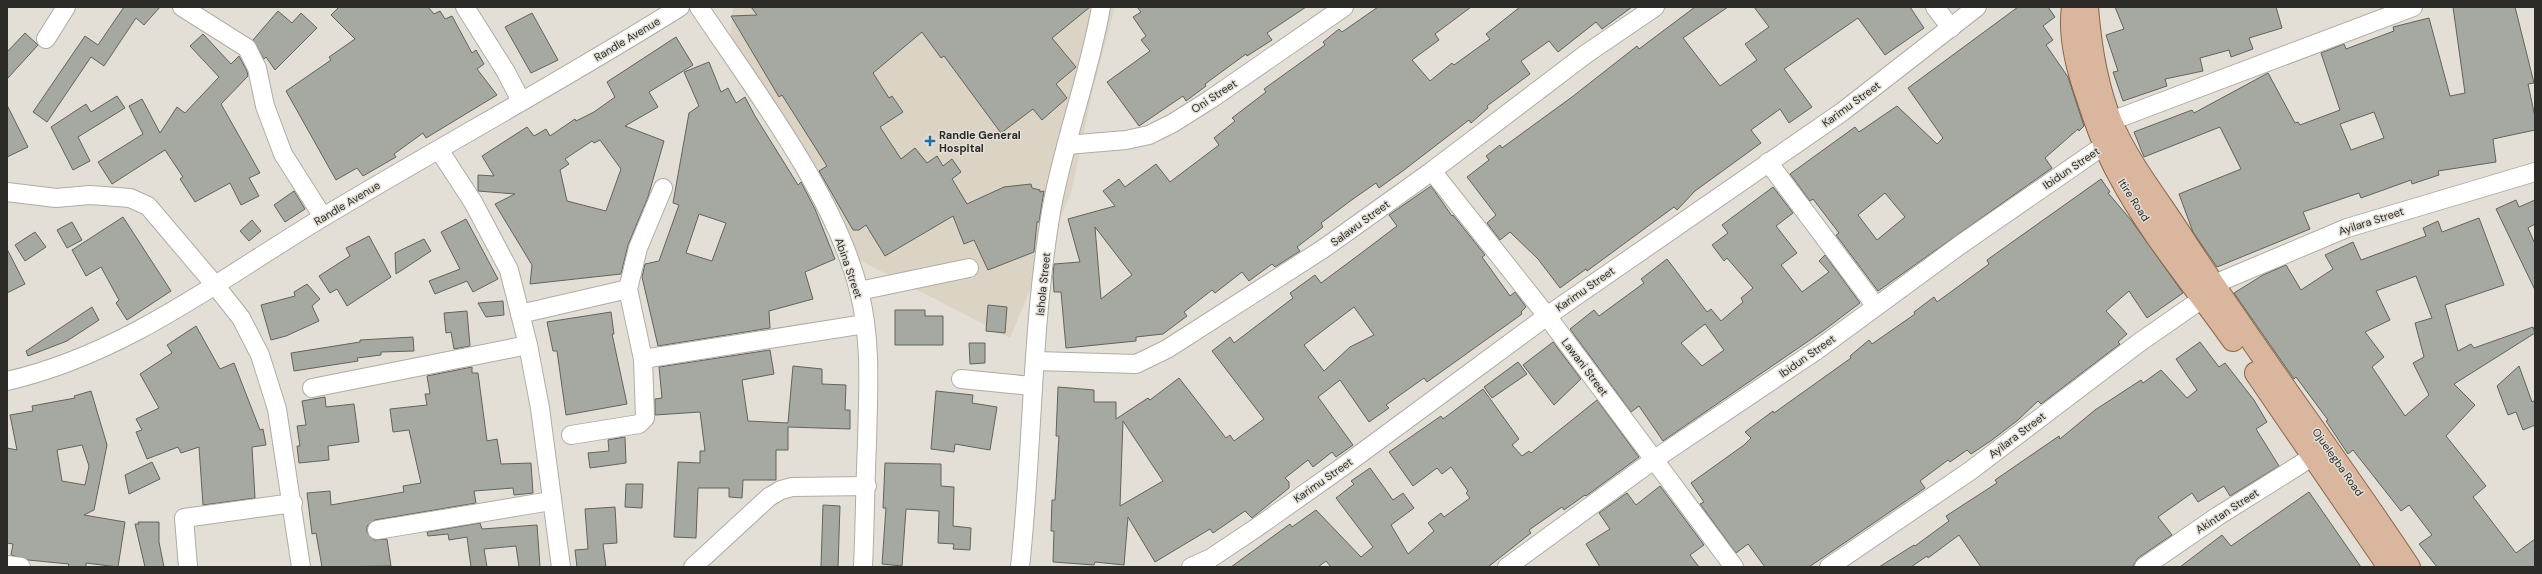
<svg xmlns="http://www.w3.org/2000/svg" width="2542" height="574" font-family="'DM Sans',sans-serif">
<rect width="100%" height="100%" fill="#e3dfd7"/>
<polygon fill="#dbd4c5" points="733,7 1115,7 1093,90 1071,193 1010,338 846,253 729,56"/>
<g fill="#a6a9a1" stroke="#61635c" fill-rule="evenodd">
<polygon points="124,7 160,7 144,25 136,18 104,66 91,57 47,122 33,112 85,36 98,45"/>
<polygon points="339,7 428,7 434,14 440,11 445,19 452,16 472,53 476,50 484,64 477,69 497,95 426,138 423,133 394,154 396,157 363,176 357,168 336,180 286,91 331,60 329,57 355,39 331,15"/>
<polygon points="751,7 1090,7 1052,38 1076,67 1056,84 1067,98 1042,120 1033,109 1001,133 944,56 941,58 922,32 873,73 889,98 892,96 903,112 880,127 901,159 915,148 927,163 937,156 943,166 952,159 961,172 952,179 967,204 1004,187 1031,184 1032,188 1040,190 1040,192 1044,191 1039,222 1037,222 1034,252 988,270 974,240 964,244 953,216 885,256 866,225 859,230 853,230 819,171 827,166 782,95 779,97 731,16 757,15"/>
<polygon points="1137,7 1306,7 1267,33 1272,40 1247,56 1246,54 1205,84 1206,86 1186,101 1183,96 1139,126 1107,82 1150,51 1141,40 1146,36 1133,17 1141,12"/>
<path d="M1378 7H1471L1435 34 1439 40 1412 60 1430 81 1452 63 1454 65 1490 39 1486 34 1520 7H1632L1602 29 1596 22 1558 52 1549 41 1521 61 1530 74 1487 106 1488 108 1471 123 1469 120 1404 170 1379 188 1376 183 1353 199 1321 223 1323 227 1297 247 1300 251 1275 267 1272 264 1249 281 1242 272 1215 293 1212 290 1184 312 1187 316 1163 334 1136 337V341L1066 348 1061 292H1054L1053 276 1054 264 1080 262 1068 219 1115 206 1103 191 1119 179 1125 187 1156 164 1170 182 1219 145 1214 138 1235 121 1232 118 1266 92 1264 89 1325 45 1323 42 1339 29 1342 32ZM1095 227 1132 275 1101 299Z"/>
<polygon points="1695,7 1728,7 1683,38 1720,86 1757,60 1745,44 1769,27 1754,7 1910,7 1924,28 1885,55 1858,18 1784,69 1812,107 1789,123 1780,109 1751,130 1761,143 1695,191 1677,210 1674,207 1587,271 1586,269 1560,288 1538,259 1510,232 1500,240 1487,223 1496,215 1467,177 1489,160 1486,156 1500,145 1502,148 1572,97 1637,46 1639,49"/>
<path d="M2018 7H2048L2055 17 2043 26 2053 40 2046 45 2068 77 2084 126 2079 131 2078 129 2045 158 2052 168 1878 291 1836 235 1839 233 1813 199 1810 201 1790 174 1855 127 1859 132 1897 106 1937 144 1943 138 1908 88ZM1885 193 1905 217 1877 240 1858 215Z"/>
<polygon points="2115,7 2276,7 2282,28 2249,38 2253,49 2231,57 2229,50 2200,58 2203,71 2165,79 2167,86 2123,101 2113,72 2118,71 2106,35 2124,29"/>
<path d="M2453 7H2515L2534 83 2528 84 2535 117V130L2493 139 2496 162 2438 171 2439 175 2412 184 2411 180 2361 198 2359 193 2303 212 2310 229 2217 267 2193 232 2179 194 2241 169 2220 127 2144 157 2134 132 2192 110 2194 113 2268 73 2295 123 2298 122 2300 125 2340 110 2321 53 2344 44 2346 49 2394 31 2393 27 2429 18 2450 96 2465 93ZM2374 112 2384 138 2351 150 2340 124Z"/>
<polygon points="278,11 292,23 301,13 317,28 275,70 266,57 264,59 253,40"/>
<polygon points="532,13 558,60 531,73 505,27"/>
<polygon points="25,33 38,45 7,79 7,52"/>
<polygon points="203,34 231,64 239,56 247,71 248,76 221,104 260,173 249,178 259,196 241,205 230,183 195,202 180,179 183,177 165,150 112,184 98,162 143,134 129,106 142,99 160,133 177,107 185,113 219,77 190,46"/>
<path d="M676 37 693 65 649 92 658 107 625 126 664 141 648 197 628 245 621 274 530 284 532 265 495 204 515 194 478 191V175L494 176 482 156 527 127 534 136 546 129 550 136 575 119 576 121 594 112 615 97 607 82ZM600 140 621 169 606 211 567 201 560 170 569 164 565 159 592 141 594 143Z"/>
<path d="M709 62 721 92 728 88 736 103 745 97 755 116 798 185 801 182 815 209 835 259 805 272 813 299 769 311 770 328 658 346 642 277 645 264 659 261 679 205 673 203 689 113 699 106 684 72ZM699 214 726 223 712 261 686 253Z"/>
<polygon points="117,96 125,108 78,137 90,161 73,170 51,127 86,104 91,112"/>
<polygon points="7,105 28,147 7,157"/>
<polygon points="2101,179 2110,192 2108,193 2131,220 2183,293 2147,318 2129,291 2106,311 2127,334 2118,342 2120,344 2041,404 2038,401 2018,420 1992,440 1971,454 1967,450 1950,462 1948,460 1920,481 1925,488 1809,567 1765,567 1748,544 1736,553 1700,504 1704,502 1691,483 1744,445 1751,438 1745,432 1773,411 1774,413 1851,358 1850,356 1869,340 1872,344 1915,314 1914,312 1934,297 1937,302 1989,264 1987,260"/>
<path d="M1431 186 1452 216 1453 215 1485 255 1482 257 1510 296 1515 292 1526 307 1521 312 1522 314 1427 382 1424 378 1386 405 1389 408 1369 422 1340 380 1318 397 1353 445 1336 457 1332 452 1313 467 1308 460 1285 478 1289 482V488L1252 518 1245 511 1213 533 1210 529 1155 562 1128 517 1124 565 1095 562 1094 565 1053 562 1054 531H1051L1052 500H1055L1059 436H1056L1058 387 1094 390V402H1116V419L1148 398 1150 400 1179 378 1226 438 1230 435 1234 441 1264 419 1212 351 1230 337 1234 343 1293 298 1290 293 1315 275 1321 283 1360 254 1397 226 1389 215ZM1354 307 1374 335 1350 347 1324 371 1304 345ZM1123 421 1163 481 1120 506Z"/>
<path d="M1773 187 1793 213 1776 226 1797 253 1781 265 1802 292 1829 272 1819 261 1825 255 1860 303 1823 331 1663 441 1639 406 1631 412 1570 329 1594 310 1599 316 1644 283 1641 279 1667 259 1707 312 1711 309 1721 321 1743 302 1741 298 1753 288 1727 258 1724 261 1712 245 1728 233 1722 225ZM1705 324 1724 350 1702 366 1681 343Z"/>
<polygon points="294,191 305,209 285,222 274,205"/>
<polygon points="2516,200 2519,207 2535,200 2535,224 2528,228 2535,244 2535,290 2496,209"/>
<polygon points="123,217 171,291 127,320 116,303 119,300 101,267 86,276 72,250"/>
<path d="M2479 218 2504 285 2445 305 2458 351 2471 344 2474 348 2533 327 2535 333 2454 384 2475 405 2446 436 2486 486 2473 497 2516 553 2535 539V567H2437L2419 544 2432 535 2409 505 2401 511 2353 450 2348 454 2326 421 2328 420 2296 377 2294 379 2234 293 2263 275 2286 265 2301 290 2333 269 2325 255 2353 242 2361 260 2426 236 2423 228 2438 221 2442 232ZM2416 276 2432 318 2415 323 2424 357 2413 363 2429 395 2405 416 2372 367 2384 357 2365 332 2390 320 2376 291Z"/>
<polygon points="466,219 498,279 473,292 467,281 435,294 429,281 460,269 441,232"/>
<polygon points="252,220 261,231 249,241 240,231"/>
<polygon points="72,222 82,240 67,248 57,230"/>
<polygon points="35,232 46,247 25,261 15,245"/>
<polygon points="369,236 391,277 347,306 337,289 330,293 319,276 350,256 346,248"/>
<polygon points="424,239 431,251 396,274 395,253"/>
<polygon points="7,249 25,284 7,293"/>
<polygon points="307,284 320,299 312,306 319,321 286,336 271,340 261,305 295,296 294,292"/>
<polygon points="503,301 504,315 486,317 478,303"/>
<polygon points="988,305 1007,307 1005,333 986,331"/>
<polygon points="92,307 99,320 67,341 28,356 26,351"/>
<polygon points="895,310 925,310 925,316 943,316 943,345 895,345"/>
<polygon points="467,311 470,346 454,349 451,332 446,333 444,313"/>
<polygon points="611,312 614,334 612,334 627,404 566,415 557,351 553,351 547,322"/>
<polygon points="196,326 220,369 234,363 260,430 263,429 266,445 252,447 255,498 203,505 199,447 181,453 178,447 147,459 136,432 142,430 136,419 159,408 140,374 172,353 167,345"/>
<polygon points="413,337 414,351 381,352 381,355 357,358 358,361 294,371 291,353 360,342 360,340"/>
<polygon points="1553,342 1581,379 1554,405 1523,365"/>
<polygon points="2200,342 2219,367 2225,363 2254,400 2267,422 2256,429 2279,466 2230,496 2224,486 2198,502 2192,493 2158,517 2172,535 2138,558 2132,567 1981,567 1959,535 1928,558 1927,556 1911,567 1879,567 1914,545 1915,546 1949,521 1946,516 1997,483 1995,480 2059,436 2060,439 2095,410 2141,380 2143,383 2161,370 2187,398 2197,390 2176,359"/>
<polygon points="969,343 985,343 985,363 970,364"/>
<polygon points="770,350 774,374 742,380 748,421 788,423 793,366 822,369 822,384 846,385 845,410 850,410 850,429 788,427 788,450 776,450 776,480 743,480 742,498 729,497 729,488 698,488 696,538 674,537 678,462 700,463 700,451 705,451 700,412 655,415 655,399 662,398 659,367"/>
<polygon points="1518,362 1527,374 1492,398 1484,387"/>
<polygon points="2519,366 2532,402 2535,400 2535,425 2523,430 2516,412 2508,415 2497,386"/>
<polygon points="472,367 472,373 478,373 487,441 497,439 501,464 531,463 533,493 514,495 513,488 474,491 476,503 375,520 367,526 367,532 374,540 387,539 391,566 322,567 316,533 312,534 307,493 330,491 331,505 404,492 403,486 421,483 409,430 393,432 390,409 427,405 425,394 430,394 427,376"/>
<polygon points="1483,389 1519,439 1512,445 1522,456 1529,451 1531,453 1597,400 1639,457 1586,496 1585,495 1564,510 1562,507 1529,530 1531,533 1488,567 1331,567 1326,561 1318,567 1231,567 1290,524 1292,527 1316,510 1361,557 1373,547 1336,498 1354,484 1351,481 1370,468 1393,500 1403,493 1414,508 1391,525 1408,554 1434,531 1428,523 1441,513 1444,517 1470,498 1466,493 1468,491 1451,467 1442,474 1437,468 1413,486 1389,452 1441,416 1443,419"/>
<path d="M91 391 107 445 94 510 84 515 125 522 118 567 86 563V567H68L69 564 28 560 11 555 13 544 7 543V448L17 450 10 415 33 411 32 406 75 398 74 396ZM82 445 89 466 85 485 62 481 57 450Z"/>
<polygon points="936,391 973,395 972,403 997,407 990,450 955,444 954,452 931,449"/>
<polygon points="325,397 326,407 354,404 359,442 328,446 329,460 299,463 297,446 300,446 297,426 306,425 302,401"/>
<polygon points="625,437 626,463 590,468 588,453 609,451 608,440"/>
<polygon points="152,462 160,479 129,494 125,475"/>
<polygon points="885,463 941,464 941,486 954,487 953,526 971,528 970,550 953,549 954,544 938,543 939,511 906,509 902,566 882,564 886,508 883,508"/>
<polygon points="626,484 643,484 642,508 625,507"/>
<polygon points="1660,486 1704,545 1690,555 1699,567 1600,567 1586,544 1610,529 1599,513 1627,493 1636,505"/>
<polygon points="2309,492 2361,567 2180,567 2222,535 2231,546"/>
<polygon points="823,505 840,506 838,567 821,567"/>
<polygon points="615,507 617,543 603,544 606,567 577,567 575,550 588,549 585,509"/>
<polygon points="138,522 159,522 159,542 164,567 145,567 135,524 139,524"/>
<polygon points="480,523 482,529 537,525 540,567 519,567 516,546 484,549 487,567 471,567 467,537 449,540 448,534 428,536 427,532"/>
</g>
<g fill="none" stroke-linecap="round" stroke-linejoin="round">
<defs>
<g id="minor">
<polyline points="182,7 247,48 257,68 265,106 283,154 323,217"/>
<polyline points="465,7 506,72 521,101"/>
<path d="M699 7C754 89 835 195 859 291 872 341 868 392 867 443 865 484 865 525 863 567"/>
<polyline points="1935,7 1951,28"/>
<polyline points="46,39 66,7"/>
<polyline points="2111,121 2413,7"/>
<polyline points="1067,145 1126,140 1149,135 1173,123 1211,99 1344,7"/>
<polyline points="439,150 473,202 509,270 528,345 540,408 561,567"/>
<polyline points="1768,162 1875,305"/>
<polyline points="1432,171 1547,316 1734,567"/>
<polyline points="7,192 56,198 90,195 130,198 148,206 215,285 241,318 260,355 277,409 301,567"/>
<polyline points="2212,285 2347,228 2535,172"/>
<polyline points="859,291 969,268"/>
<polyline points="520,314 628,289 638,248 663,188"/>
<polyline points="643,359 865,324"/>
<polyline points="1036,361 1136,364 1167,349 1323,249 1432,171 1586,54 1655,7"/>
<polyline points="961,379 1032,386"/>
<path d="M7 381C126 354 223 277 325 216 443 145 564 80 680 7"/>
<polyline points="312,388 528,345"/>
<polyline points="571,435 639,424 645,418 643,359 628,289"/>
<polyline points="377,530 551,501"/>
<polyline points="7,565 21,567"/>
<polyline points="188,567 184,518 293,503"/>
<polyline points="693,567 769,497 781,490 792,487 867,486"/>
<path d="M1020 567C1033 449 1031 330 1051 212 1063 143 1089 76 1101 7"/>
<polyline points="1191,567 1211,558 1256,528 1341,468 1547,316 1842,112 1977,7"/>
<polyline points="1507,567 1655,459 1817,350 1960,245 2106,144"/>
<polyline points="1829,567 1970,471 2140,342 2202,299"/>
<polyline points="2144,567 2218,516 2312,457"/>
</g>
<g id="major">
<path d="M2073 7C2069 35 2077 67 2086 93 2095 121 2105 150 2119 175 2150 234 2195 286 2233 340"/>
<path d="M2087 7C2090 46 2096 85 2111 122 2129 164 2158 199 2182 237 2254 349 2335 455 2409 567"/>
<polyline points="2256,373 2389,567"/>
</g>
</defs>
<use href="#minor" stroke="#afaca4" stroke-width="20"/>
<use href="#major" stroke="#8c6649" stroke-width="24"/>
<use href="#minor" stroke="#fff" stroke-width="18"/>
<use href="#major" stroke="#d9b69d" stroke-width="22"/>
</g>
<path fill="#276ca1" stroke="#e3dfd7" stroke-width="1.5" d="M928 135h4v4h4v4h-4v4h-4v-4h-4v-4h4z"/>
<g text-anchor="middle" stroke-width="3" stroke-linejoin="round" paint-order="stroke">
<g font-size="11" fill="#2c2b28" stroke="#e3dfd7">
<text transform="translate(627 39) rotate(-31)" y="4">Randle Avenue</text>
<text transform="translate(1214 96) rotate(-33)" y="4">Oni Street</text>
<text transform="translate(1851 104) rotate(-36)" y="4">Karimu Street</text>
<text transform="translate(2071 168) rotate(-34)" y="4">Ibidun Street</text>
<text transform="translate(2134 200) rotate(57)" y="4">Itire Road</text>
<text transform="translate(347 203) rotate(-31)" y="4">Randle Avenue</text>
<text transform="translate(2371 221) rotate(-18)" y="4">Ayilara Street</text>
<text transform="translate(1360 223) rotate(-36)" y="4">Salawu Street</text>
<text transform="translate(849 268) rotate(71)" y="4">Abina Street</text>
<text transform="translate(1043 284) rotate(-84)" y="4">Ishola Street</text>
<text transform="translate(1585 289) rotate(-35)" y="4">Karimu Street</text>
<text transform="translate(1807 356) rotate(-35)" y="4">Ibidun Street</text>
<text transform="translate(1585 367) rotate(53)" y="4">Lawani Street</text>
<text transform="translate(2017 435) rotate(-37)" y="4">Ayilara Street</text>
<text transform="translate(2338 462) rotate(55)" y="4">Ojuelegba Road</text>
<text transform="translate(1323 480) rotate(-35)" y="4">Karimu Street</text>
<text transform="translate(2227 511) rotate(-33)" y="4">Akintan Street</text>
</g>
<g font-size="11" font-weight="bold" fill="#2c2b28" stroke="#e3dfd7" text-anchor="start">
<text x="939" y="139">Randle General<tspan x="939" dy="13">Hospital</tspan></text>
</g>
</g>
<rect width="2542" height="574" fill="none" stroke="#2c2b28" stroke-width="16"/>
</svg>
